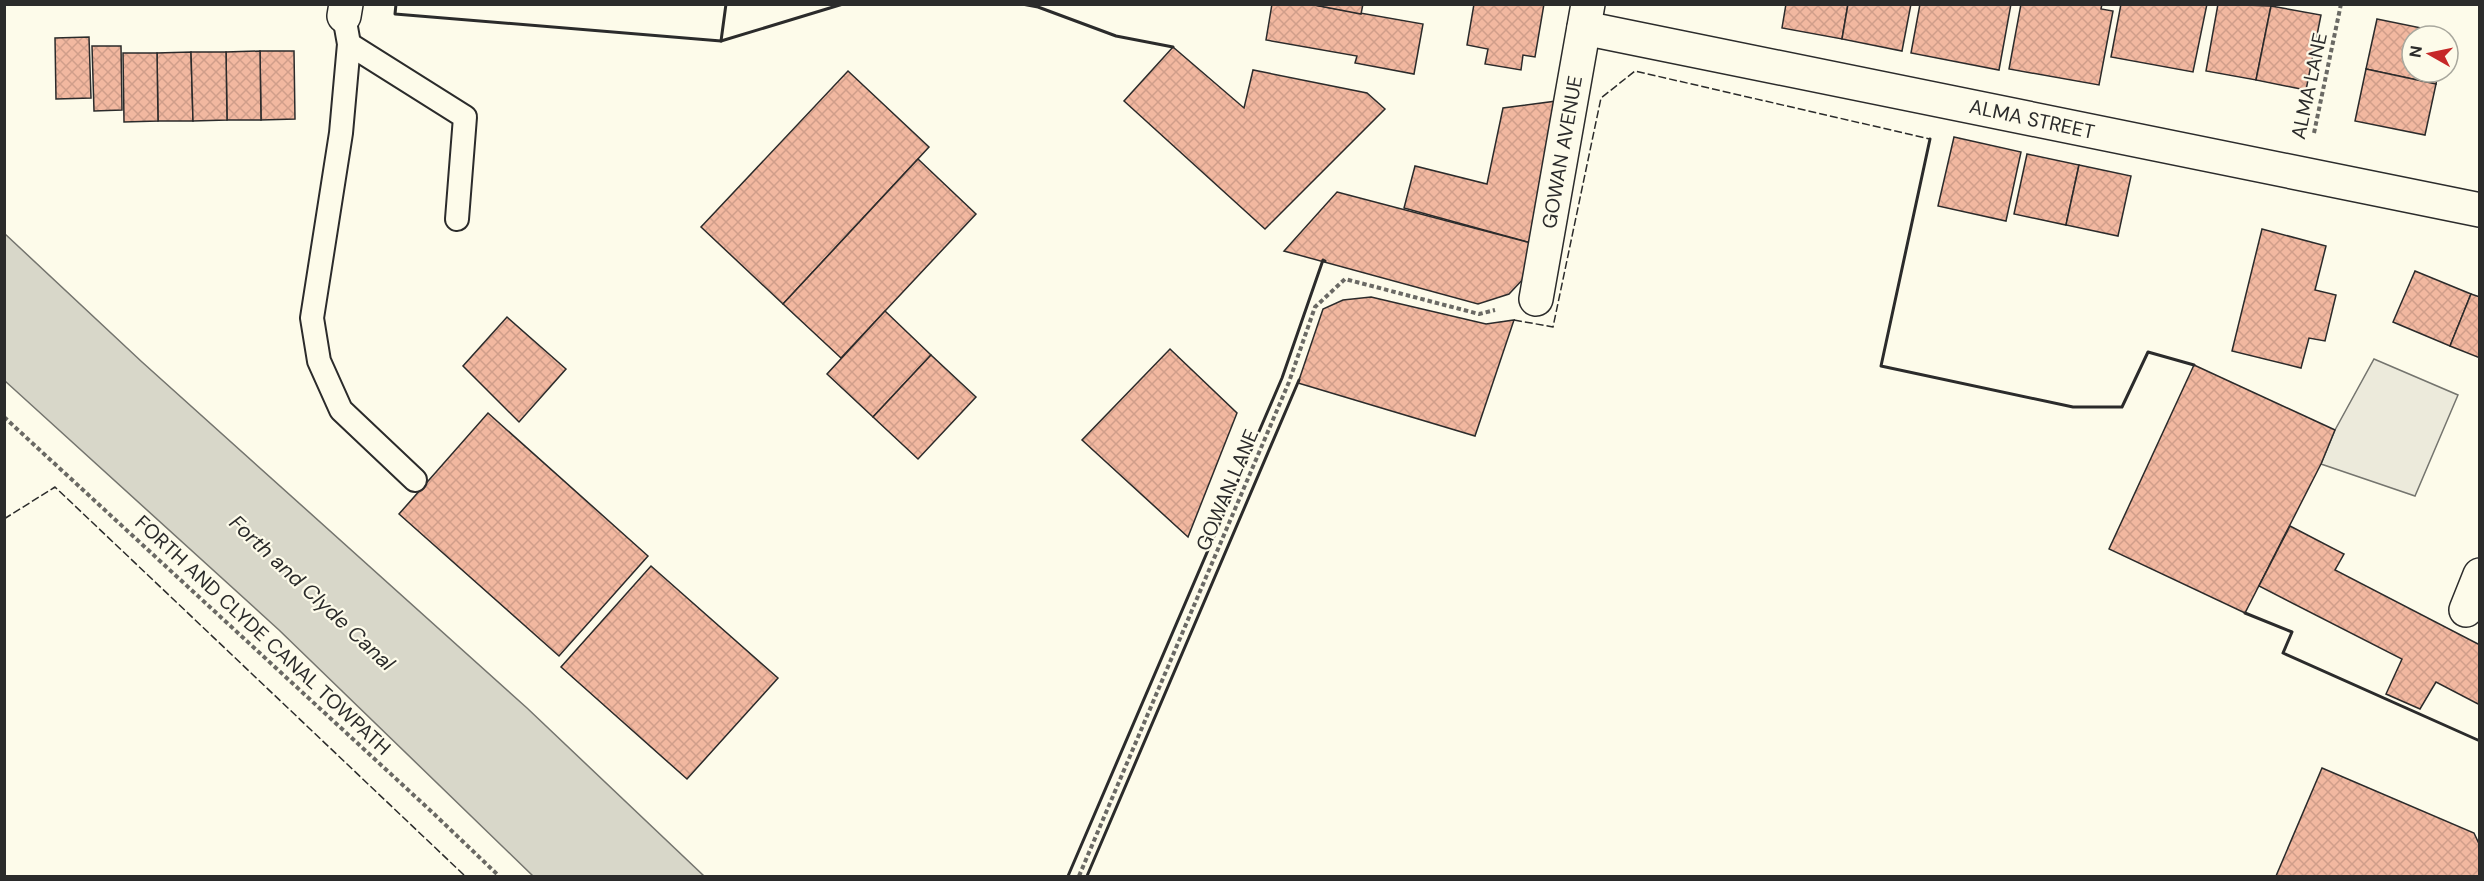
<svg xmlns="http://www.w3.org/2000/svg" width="2484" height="881" font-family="'DM Sans',sans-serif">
<defs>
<pattern id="building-cross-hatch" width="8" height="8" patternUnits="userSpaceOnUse" patternTransform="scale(1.5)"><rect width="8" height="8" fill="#f2b8a0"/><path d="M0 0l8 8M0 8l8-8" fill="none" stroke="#d09e8a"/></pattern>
</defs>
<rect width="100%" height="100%" fill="#fdfbea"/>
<polygon fill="#eceadb" stroke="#74746e" stroke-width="1.5" points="2374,359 2458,395 2415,496 2321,464 2335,430"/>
<polygon fill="#d8d7c9" stroke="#74746e" stroke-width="1.5" points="4,233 142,362 527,708 704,876 533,876 279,630 5,381"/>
<g fill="url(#building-cross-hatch)" stroke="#2b2b2b" stroke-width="1.5">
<polygon points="1272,4 1309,4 1423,24 1414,74 1355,63 1357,56 1266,40"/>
<polygon points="1309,4 1363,4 1361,14"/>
<polygon points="1474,4 1544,4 1535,57 1523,55 1521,70 1485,64 1488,49 1467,45"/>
<polygon points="1786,4 1848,4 1842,39 1782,28"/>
<polygon points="1848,4 1911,4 1902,51 1842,39"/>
<polygon points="1920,4 2011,4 1999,70 1911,53"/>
<polygon points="2021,4 2102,4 2101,9 2113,11 2099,85 2009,69"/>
<polygon points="2121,4 2207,4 2193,72 2111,57"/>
<polygon points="2218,4 2271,6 2256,80 2206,71"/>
<polygon points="2271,6 2321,15 2306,90 2256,80"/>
<polygon points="2377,19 2446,33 2446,36 2412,36 2412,72 2438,72 2436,84 2366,69"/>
<polygon points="89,37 91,98 56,99 55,38"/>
<polygon points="92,46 121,46 122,110 94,111"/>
<polygon points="1173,47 1244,108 1253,70 1367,93 1385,109 1265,229 1124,101"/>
<polygon points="260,51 294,51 295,119 261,120"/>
<polygon points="260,51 261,120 227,120 226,52"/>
<polygon points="191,52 193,121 158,121 157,53"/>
<polygon points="191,52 226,52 227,120 193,121"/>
<polygon points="123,53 157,53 158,121 124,122"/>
<polygon points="2366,69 2436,84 2425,135 2355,121"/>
<polygon points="848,71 929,147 783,304 701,227"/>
<polygon points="1557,101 1531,243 1404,208 1415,166 1487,184 1503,108"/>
<polygon points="1954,137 2021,152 2006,221 1938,206"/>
<polygon points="2027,154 2079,165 2066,225 2014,214"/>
<polygon points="918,159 976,214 841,358 783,304"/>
<polygon points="2079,165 2131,176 2118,236 2066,225"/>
<polygon points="1337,192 1531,243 1526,276 1509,294 1478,304 1284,251"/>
<polygon points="2262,229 2326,246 2315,290 2336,295 2325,341 2309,338 2301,368 2232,351"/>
<polygon points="2415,271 2471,294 2450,346 2393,322"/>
<polygon points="2471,294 2480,297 2480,358 2450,346"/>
<polygon points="1371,297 1486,324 1514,320 1475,436 1298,383 1323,309 1343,300"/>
<polygon points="885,311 931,355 873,417 827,374"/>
<polygon points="507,317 566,369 519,422 463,366"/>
<polygon points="1170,349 1237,413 1188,537 1082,440"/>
<polygon points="931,355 976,397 918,459 873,417"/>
<polygon points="2194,365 2335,430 2321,464 2245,613 2109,549"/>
<polygon points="488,413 648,556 559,656 399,514"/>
<polygon points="2290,526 2344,554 2335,570 2480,645 2480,705 2436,682 2420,709 2386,694 2402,659 2259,586"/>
<polygon points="651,566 778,678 687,779 561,667"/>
<polygon points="2322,768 2474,833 2480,846 2480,876 2276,876"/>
</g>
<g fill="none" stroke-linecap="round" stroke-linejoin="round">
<defs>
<g id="lane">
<polyline points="344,16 349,44 341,133 312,318 319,361 341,410 415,480"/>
<polyline points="349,44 465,117 457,219"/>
</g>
<g id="street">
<polyline points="344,16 346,4"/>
<polyline points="1584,28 2480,210"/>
<polyline points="1536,299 1588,4"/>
<polyline points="2466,610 2480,575"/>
</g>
</defs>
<use href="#lane" stroke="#2b2b2b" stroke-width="26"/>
<use href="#street" stroke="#2b2b2b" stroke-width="36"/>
<g stroke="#6a6964" stroke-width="4" stroke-dasharray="4.5 3" stroke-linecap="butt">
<polyline points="2314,133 2341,4"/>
<polyline points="4,417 432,812 499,876"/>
<polyline points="1079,876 1289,382 1315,307 1345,279 1479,314 1495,310"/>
</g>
<use href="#lane" stroke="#fdfbea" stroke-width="22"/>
<use href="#street" stroke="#fdfbea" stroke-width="33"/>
<g stroke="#2b2b2b" stroke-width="1.5" stroke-dasharray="8 3" stroke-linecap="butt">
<polyline points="1514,320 1553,327 1601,98 1635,71 1930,139"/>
<polyline points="4,519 55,487 465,876"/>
</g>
<g stroke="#2b2b2b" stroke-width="3">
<polyline points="396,4 395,14 721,41 843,4"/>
<polyline points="1022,4 1038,7 1116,36 1173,47"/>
<polyline points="721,41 726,4"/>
<polyline points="1930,139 1881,366 2073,407 2122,407 2148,352 2194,365"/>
<polyline points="2245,613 2292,632 2283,653 2480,741"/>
<polyline points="1068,876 1282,378 1323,260 1325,261"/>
<polyline points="1087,876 1299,380"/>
</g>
</g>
<g text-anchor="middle" stroke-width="4.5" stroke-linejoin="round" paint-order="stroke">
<g font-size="20" fill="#2b2b2b" stroke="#fdfbea">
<text transform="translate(2309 86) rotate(-78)" y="7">ALMA LANE</text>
<text transform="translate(2032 119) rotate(12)" y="7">ALMA STREET</text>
<text transform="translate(1562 152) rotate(-80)" y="7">GOWAN AVENUE</text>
<text transform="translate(1227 490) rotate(-67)" y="7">GOWAN LANE</text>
<text transform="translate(263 635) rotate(43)" y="7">FORTH AND CLYDE CANAL TOWPATH</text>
</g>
<g font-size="21" font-style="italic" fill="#2b2b2b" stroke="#fdfbea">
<text transform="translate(312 593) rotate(43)" y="7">Forth and Clyde Canal</text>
</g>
</g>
<rect width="2484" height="881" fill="none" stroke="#2b2b2b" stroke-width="12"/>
<g transform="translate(2430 54) rotate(279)"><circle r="28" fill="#fdfbea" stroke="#a9a89e" stroke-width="1.5"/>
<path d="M0-4.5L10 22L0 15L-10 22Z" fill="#c62828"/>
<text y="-9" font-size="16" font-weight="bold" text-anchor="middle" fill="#2b2b2b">N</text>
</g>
</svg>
